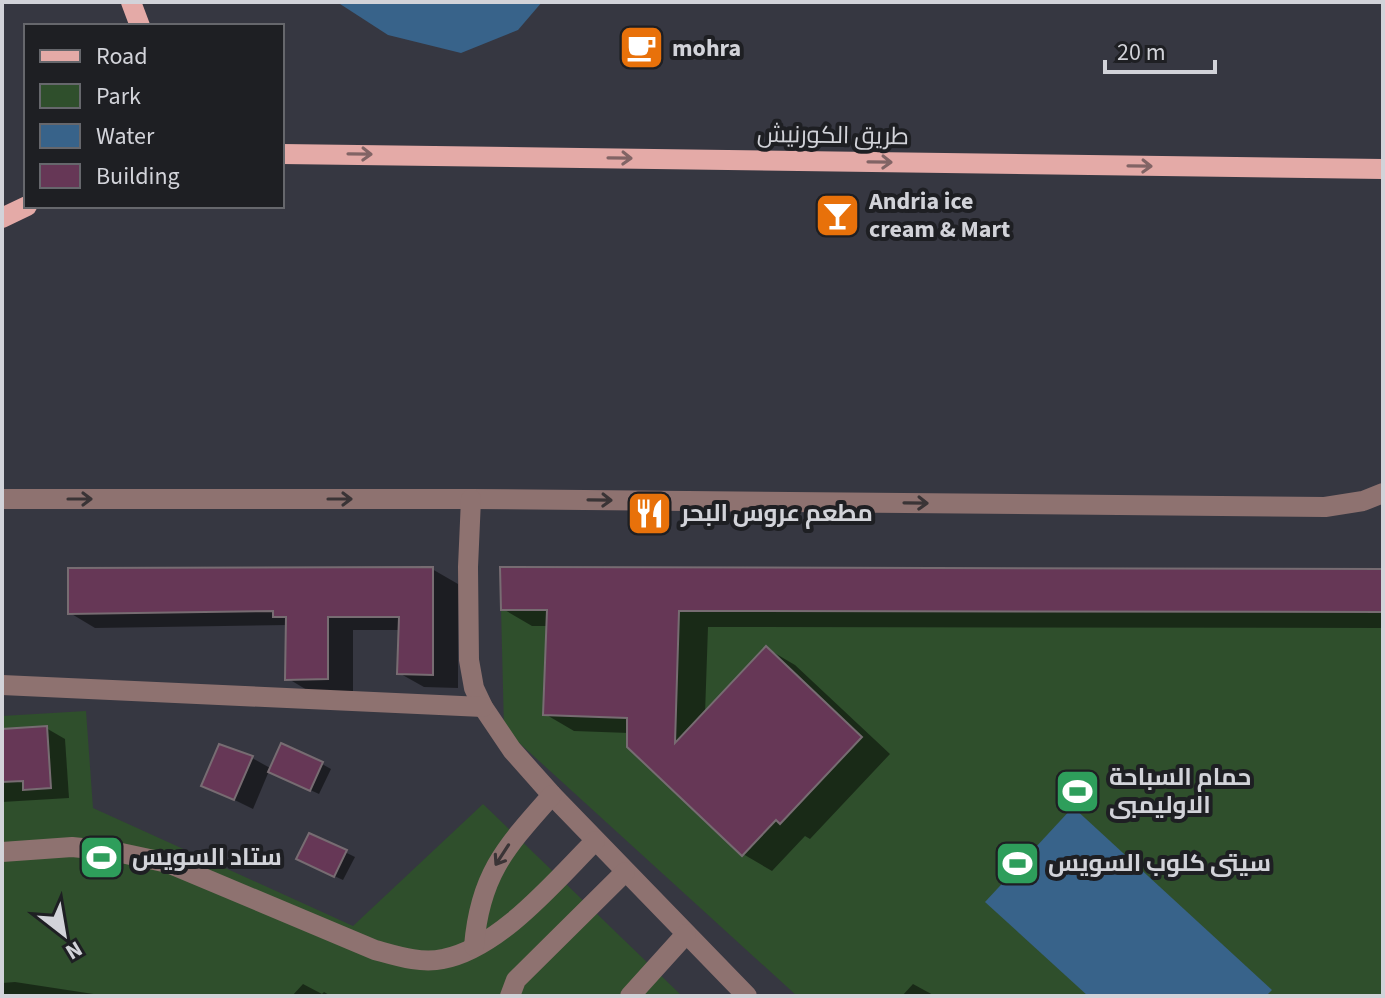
<svg xmlns="http://www.w3.org/2000/svg" width="1385" height="998" font-family="'Source Sans 3',Cairo,sans-serif">
<rect width="100%" height="100%" fill="#363741"/>
<g fill="#2f4f2c">
<polygon points="500,567 1383,569 1383,996 797,996 504,729"/>
<polygon points="86,711 93,808 353,926 483,804 682,996 2,996 2,716"/>
</g>
<g fill="#38638a">
<polygon points="337,2 542,2 518,30 461,53 388,35"/>
<polygon points="1073,807 1272,990 1266,996 1088,996 985,902"/>
</g>
<g fill="#0007">
<polygon points="432,569 458,584 458,688 424,687 399,673 400,630 353,630 353,692 312,693 287,678 288,625 95,628 70,613"/>
<polygon points="1383,571 1383,628 708,627 705,714 766,648 795,665 890,754 810,839 805,836 772,871 743,854 629,733 574,731 545,714 549,626 532,626 503,609"/>
<polygon points="46,728 65,739 69,798 2,802 2,731"/>
<polygon points="220,747 252,758 272,769 322,764 331,769 319,794 269,771 253,809 204,785"/>
<polygon points="310,835 355,857 343,880 308,864"/>
<polygon points="15,982 100,995 102,996 2,996 2,983"/>
<polygon points="303,984 322,994 324,992 331,996 292,996"/>
<polygon points="913,984 935,996 902,996"/>
</g>
<g fill="#663756" stroke="#776c72" stroke-width="2">
<polygon points="433,567 433,675 397,674 399,617 328,617 328,679 285,680 286,617 273,617 273,611 68,614 68,568"/>
<polygon points="500,567 1383,569 1383,612 679,611 675,743 766,646 862,737 780,824 776,820 742,856 627,747 627,718 543,715 547,610 501,610"/>
<polygon points="47,726 51,788 23,790 23,781 2,782 2,729"/>
<polygon points="281,743 323,762 310,791 268,772"/>
<polygon points="219,744 253,756 234,800 201,786"/>
<polygon points="309,833 347,850 334,877 296,859"/>
</g>
<g fill="none" stroke-linecap="round" stroke-linejoin="round">
<g stroke="#8e7270" stroke-width="20">
<polyline points="2,499 471,499 1325,507 1363,501 1383,493"/>
<polyline points="471,499 468,567 469,660 474,688 483,707 512,750 552,795 747,996"/>
<polyline points="2,685 483,707"/>
<path d="M2 852 72 847 112 851 168 863 375 950C397 956 421 964 443 959 500 948 556 880 595 841"/>
<path d="M474 946C480 874 506 847 552 795"/>
<polyline points="510,996 516,980 625,872"/>
<polyline points="630,996 686,934"/>
</g>
<g stroke="#e4aaa7" stroke-width="20">
<polyline points="131,2 140,26"/>
<polyline points="282,154 1383,169"/>
<polyline points="2,218 27,206"/>
</g>
</g>
<defs><path id="oneway-shaft" d="M-6 0H5M1.5-3L5.5 0L1.5 3" fill="none" stroke-width="1.6" stroke-linecap="round" stroke-linejoin="round" transform="scale(2)"/></defs>
<g stroke="#816465">
<use href="#oneway-shaft" transform="translate(360 154) rotate(1)"/>
<use href="#oneway-shaft" transform="translate(620 158) rotate(1)"/>
<use href="#oneway-shaft" transform="translate(880 162) rotate(1)"/>
<use href="#oneway-shaft" transform="translate(1140 166) rotate(1)"/>
</g>
<g stroke="#3a3436">
<use href="#oneway-shaft" transform="translate(80 499)"/>
<use href="#oneway-shaft" transform="translate(340 499)"/>
<use href="#oneway-shaft" transform="translate(600 500) rotate(1)"/>
<use href="#oneway-shaft" transform="translate(916 503) rotate(1)"/>
<use href="#oneway-shaft" transform="translate(502 855) rotate(123)"/>
</g>
<defs>
<symbol id="cafe-square" viewBox="-11 -11 22 22"><rect x="-9" y="-9" width="18" height="18" rx="4" fill="#e8710a" stroke="#1e1f23"/><path d="M-5.5-4.5H6V0H3Q3 3.5 0 3.5H-2.5Q-5.5 3.5-5.5 0ZM3-3.2v2h1.7v-2ZM-6 4.5H4V6H-6Z" fill="#fff"/></symbol>
<symbol id="bar-square" viewBox="-11 -11 22 22"><rect x="-9" y="-9" width="18" height="18" rx="4" fill="#e8710a" stroke="#1e1f23"/><path d="M-6-5H6L.8 .8V4.5H3.5V6h-7V4.5H-.8V.8Z" fill="#fff"/></symbol>
<symbol id="restaurant-square" viewBox="-11 -11 22 22"><rect x="-9" y="-9" width="18" height="18" rx="4" fill="#e8710a" stroke="#1e1f23"/><path d="M-5-6h1v4h1v-4h1v4h1v-4h1v5L-1.5 .5V6h-2V.5L-5-1ZM5-6V6H3V1.5H1.5Q1.5-4 5-6Z" fill="#fff"/></symbol>
<symbol id="stadium-square" viewBox="-11 -11 22 22"><rect x="-9" y="-9" width="18" height="18" rx="4" fill="#2e9e5b" stroke="#1e1f23"/><path d="M0-5a6.5 5 0 1 0 0 10a6.5 5 0 1 0 0-10ZM-3.5-1.8h7v3.6h-7Z" fill="#fff"/></symbol>
</defs>
<g fill-rule="evenodd">
<use href="#cafe-square" x="616" y="22" width="51" height="51"/>
<use href="#bar-square" x="812" y="190" width="51" height="51"/>
<use href="#restaurant-square" x="624" y="488" width="51" height="51"/>
<use href="#stadium-square" x="1052" y="766" width="51" height="51"/>
<use href="#stadium-square" x="76" y="832" width="51" height="51"/>
<use href="#stadium-square" x="992" y="838" width="51" height="51"/>
</g>
<g text-anchor="middle" stroke-width="8" stroke-linejoin="round" paint-order="stroke">
<g font-size="24" font-weight="bold" fill="#d2d3d9" stroke="#1e1f23" text-anchor="start">
<text x="672" y="56">mohra</text>
<text x="869" y="209">Andria ice<tspan x="869" dy="28">cream &amp; Mart</tspan></text>
<text x="681" y="521">مطعم عروس البحر</text>
<text x="1109" y="785">حمام السباحة<tspan x="1109" dy="28">الاوليمبى</tspan></text>
<text x="132" y="865">ستاد السويس</text>
<text x="1048" y="871">سيتى كلوب السويس</text>
</g>
<g font-size="24" fill="#d2d3d9" stroke="#1e1f23">
<text transform="translate(833 135) rotate(1)" y="8">طريق الكورنيش</text>
</g>
</g>
<rect width="1385" height="998" fill="none" stroke="#d2d3d9" stroke-width="8"/>
<rect x="24" y="24" width="260" height="184" fill="#1e1f23" stroke="#66676c" stroke-width="2"/>
<rect x="40" y="50" width="40" height="12" fill="#e4aaa7" stroke="#66676c" stroke-width="2"/>
<text x="96" y="64" font-size="24" fill="#d2d3d9">Road</text>
<rect x="40" y="84" width="40" height="24" fill="#2f4f2c" stroke="#66676c" stroke-width="2"/>
<text x="96" y="104" font-size="24" fill="#d2d3d9">Park</text>
<rect x="40" y="124" width="40" height="24" fill="#38638a" stroke="#66676c" stroke-width="2"/>
<text x="96" y="144" font-size="24" fill="#d2d3d9">Water</text>
<rect x="40" y="164" width="40" height="24" fill="#663756" stroke="#66676c" stroke-width="2"/>
<text x="96" y="184" font-size="24" fill="#d2d3d9">Building</text>
<g transform="translate(64 934) rotate(149)" stroke="#1e1f23" stroke-width="6" paint-order="stroke">
<path d="M0-6L14 30L0 20L-14 30Z" fill="#d2d3d9"/>
<text y="-12" font-size="22" font-weight="bold" text-anchor="middle" fill="#d2d3d9">N</text>
</g>
<path d="M1105 60v12h110v-12" fill="none" stroke="#d2d3d9" stroke-width="4"/>
<text x="1117" y="60" font-size="24" fill="#d2d3d9" stroke="#1e1f23" stroke-width="6" paint-order="stroke">20 m</text>
</svg>
